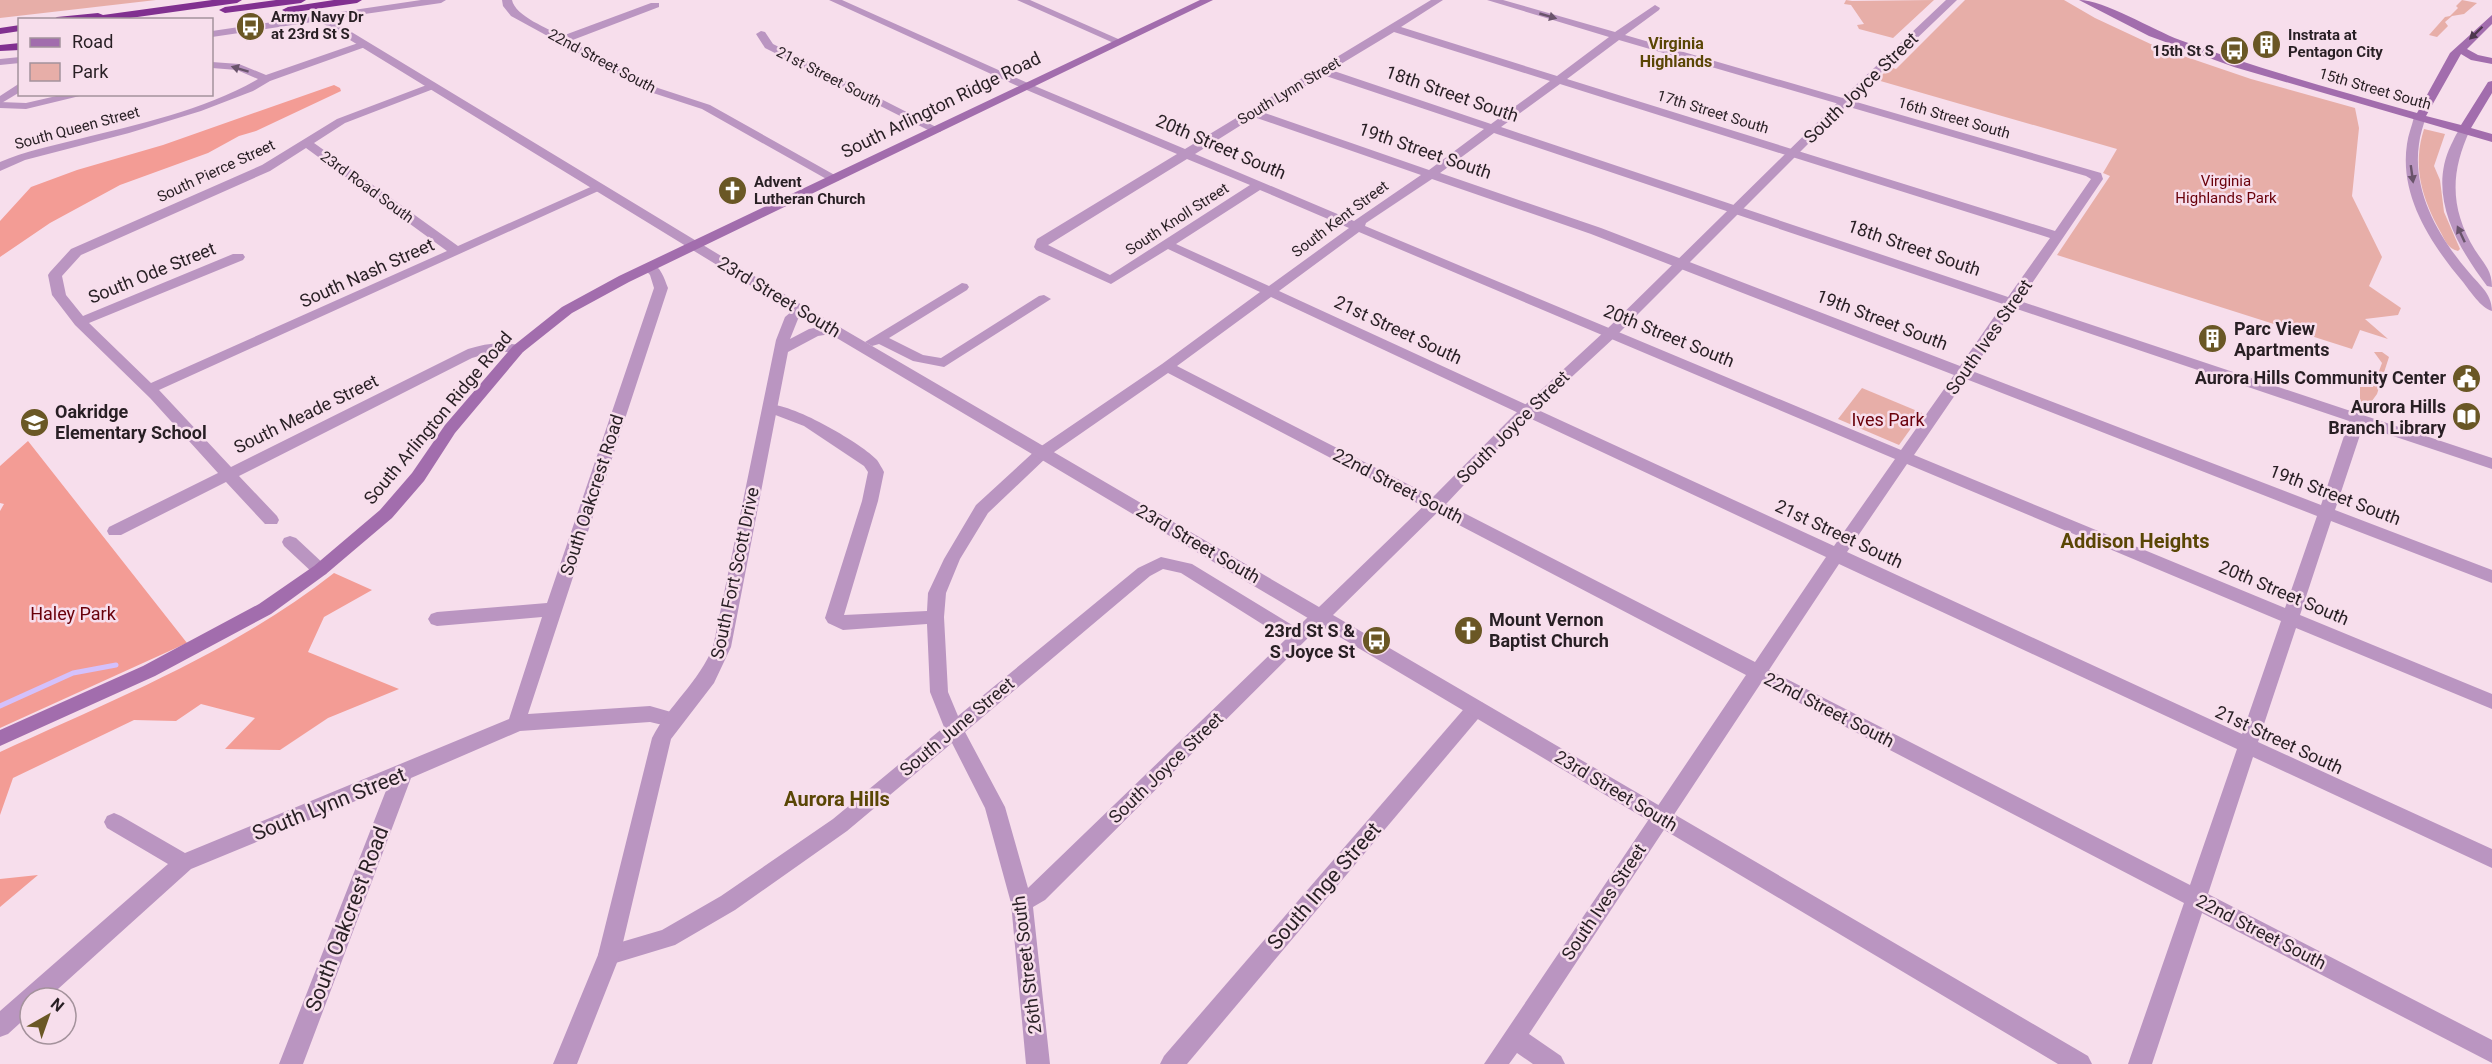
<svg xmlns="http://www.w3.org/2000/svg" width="2492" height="1064" font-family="Roboto,sans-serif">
<rect width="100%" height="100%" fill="#f7deec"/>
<g fill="#e7aea8">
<polygon points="0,0 156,0 0,18"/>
<polygon points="1846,0 1852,1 1934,0 1893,38 1859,29 1857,25 1864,24 1851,5 1844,4"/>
<polygon points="1965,0 2064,0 2095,18 2157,47 2251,79 2355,108 2359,128 2352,196 2382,257 2369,286 2401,308 2398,315 2365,319 2388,339 2360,330 2352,349 2057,255 2110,176 2103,173 2117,149 1877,80 1890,67 1896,69"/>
<polygon points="2462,0 2477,3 2464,14 2452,16 2445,22 2448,26 2437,37 2429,35 2445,17 2450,16 2458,8 2456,6"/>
<path d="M2424 129 2445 134 2434 166 2440 180 2444 212 2460 249 2458 251C2447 248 2445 240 2440 231 2422 198 2412 166 2424 129Z"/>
<polygon points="2374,352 2382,352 2389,357 2377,394 2366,409 2360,407 2360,387 2373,387 2382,363"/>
<polygon points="1862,388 1922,413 1899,445 1838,419"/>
</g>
<g fill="#f39c95">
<polygon points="334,85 340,88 341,91 256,131 239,136 208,153 120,185 50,223 0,257 0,221 31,187 77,170 163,145"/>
<polygon points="28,441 187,643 0,728 0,511 4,504 0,503 0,466"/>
<path d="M334 573 372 590 324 617 308 652 399 689 328 718 280 750 225 749 255 718 201 704 176 721 134 720 13 778 0 815V752C115 699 233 652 334 573Z"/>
<polygon points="38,875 0,907 0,879"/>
</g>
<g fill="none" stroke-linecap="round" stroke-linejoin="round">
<polyline stroke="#d4c1fc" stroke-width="5" points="0,706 73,673 116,665"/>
<g fill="#ba95c1" fill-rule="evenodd">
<path d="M502 0H512C515 16 549 29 562 36L651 3H659V7L570 41 658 88 710 105 840 178 838 181H830L702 109 650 92 511 16 503 6Z"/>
<path d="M829 0H842L1030 84 1185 149 1431 0H1443L1401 27 1557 76 1609 37 1487 0H1503L1615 32 1655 5 1660 8 1659 10 1625 35 2101 173 2103 179 2020 301 2492 458V469L2363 426 2335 510 2492 570V583L2331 521 2300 615 2492 694V709L2296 628 2258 742 2492 849V868L2253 757 2208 894 2492 1040V1063L2202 913 2152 1064H2128L2184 903 1761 683 1529 1034 1561 1056 1565 1064H1533L1517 1053 1509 1064H1484L1746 675 1168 373 1047 457 988 513 960 559 946 593 944 617 948 692 958 716 1138 568 1161 557 1192 564 1297 628C1306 620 1314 607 1327 611L1330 616 1045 900 1033 907 1050 1064H1026L1011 903 985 808 952 743 847 831 735 910 675 945 609 965 601 962 598 955 601 948 662 930 721 896 833 819 944 727 930 692 927 624 843 630 828 623 825 618 862 501 868 472 864 466 804 426 765 411 763 408 765 405C786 399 863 444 877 460 879 463 882 468 884 472L878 501 844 615 927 611 928 593 944 559 976 505 1037 449 1162 364 1260 292 1168 249 1111 284 1036 250 1034 247 1037 239 1177 154 1022 88ZM1394 32 1550 81 1491 124 1331 70ZM1619 40 2086 176 2091 179 2055 231 1567 79ZM1323 75 1484 129 1429 170 1262 112ZM1560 84 2050 238 2008 297 1501 127ZM1254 117 1421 175 1354 221 1195 154ZM1494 133 2003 304 1960 366 1601 228 1440 173ZM1187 159 1250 185 1110 275 1048 245ZM1432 179 1591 234 1954 375 1901 450 1365 226 1366 223ZM1260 190 1349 228 1269 286 1176 244ZM1359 232 1895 459 1834 546 1279 291ZM1271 297 1826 557 1755 662 1177 366ZM2014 308 2349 421 2321 505 1972 371ZM1966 379 2317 516 2285 608 1914 455ZM1907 464 2281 621 2242 734 1847 552ZM1839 564 2237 749 2190 885 1769 670ZM1163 569 1181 573 1286 639 1028 888 1005 807 965 732 1150 576Z"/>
<polygon points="1017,0 1030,0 1125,42 1116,44"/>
<polygon points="761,31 765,32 773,44 942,130 940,132 932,132 765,48 756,34"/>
<path d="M364 41 369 44 368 46 270 81 253 91 201 111 129 133 25 160 0 171V162C25 151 52 146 79 139 138 124 205 110 258 79L237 70 212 68V62L239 64 266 75Z"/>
<path d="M432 83 438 86 436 88 345 123 314 143 458 246 595 185H603L605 188 159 390 231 467 468 349C486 343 504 341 523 346L525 349 523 352H492L472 358 239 476 277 516 279 520 277 524H265L226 482 121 535H109L107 531 109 527 218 473 150 398 75 325 52 295 48 275 50 272 71 249 262 165 337 119ZM306 148 447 251 151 383 89 323 243 260 245 257 243 254H233L83 316 66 295 62 276 81 255 270 171Z"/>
<polygon points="65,94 88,94 26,109 0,108 0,102 26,103"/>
<path d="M650 263C661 266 664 278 668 288L528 714 650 706 678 714 680 719 678 724 671 727 650 722 520 731 411 778 303 1064H279L387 788 191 869 48 998H30V1014L8 1034 0 1037V1011L168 864 107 828 104 822 107 816 114 813 121 816 185 853 509 719 542 617 437 626 431 624 428 619 431 614 437 612 547 603 654 288 650 275 643 267Z"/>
<polygon points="962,283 967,284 969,287 967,290 889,338 923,355 941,358 1039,296 1044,295 1051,299 944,367 913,361 879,344 872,346 865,342"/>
<polygon points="290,536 296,538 326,566 328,570 326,574 320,576 314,574 284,546 282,542 284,538"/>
<polygon points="1476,701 1483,703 1485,708 1483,713 1187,1064 1160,1064 1164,1056 1469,703"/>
</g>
<g fill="#ba95c1" fill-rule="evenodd">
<path d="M421 0H446L441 3 330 19 807 308 1319 607 1435 495 1515 414 1605 331 1837 103 1946 0H1957L1845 107 1615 337 1525 420 1447 503 1333 615 2088 1056 2092 1064H2058L830 334 818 336 788 352 731 647 714 683 671 739 620 955 577 1064H553L598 955 652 738C669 705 699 682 713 647L776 340 785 317 792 311 319 21 212 37V31ZM802 317 819 327 809 329 790 339 798 319Z"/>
<polygon points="20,57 20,63 0,65 0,59"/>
<polygon points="20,83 20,92 0,104 0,96"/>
<path d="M2420 114 2426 117C2423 126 2420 135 2419 144 2412 190 2438 236 2467 270 2478 284 2492 293 2492 311 2481 308 2470 291 2463 282 2431 244 2399 196 2407 144 2408 135 2412 126 2414 117Z"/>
<path d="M2464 127 2470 130C2450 173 2450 209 2475 250 2484 264 2492 270 2492 287L2487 286C2457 246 2427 195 2451 145 2455 138 2457 129 2464 127Z"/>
</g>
<g fill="#a26dad" fill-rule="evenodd">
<polygon points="1200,0 1213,0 629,282 572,313 523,352 455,433 424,481 392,518 326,574 271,614 155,676 0,746 0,730 143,666 259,604 314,566 380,510 412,473 445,425 513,346 562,307 619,276"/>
<path d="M2079 0C2104 0 2153 30 2180 40 2258 69 2337 90 2417 113L2450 53 2492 15V24L2467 49 2478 55 2492 58V64L2471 60 2461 54 2426 116 2461 125 2488 82 2492 81V93L2471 128 2492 134V142L2234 67 2149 36Z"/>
</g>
<g fill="#813090" fill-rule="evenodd">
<polygon points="212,0 242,0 237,3 116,20 52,20 57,17 98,13 103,15"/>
<polygon points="276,0 306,0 301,3 225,13 219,10 225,7"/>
<polygon points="334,0 362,0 357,3 288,13 282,10 288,7"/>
<polygon points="20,25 20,31 0,34 0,28"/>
<polygon points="20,43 20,50 0,51 0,45"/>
</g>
</g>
<defs><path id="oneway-solid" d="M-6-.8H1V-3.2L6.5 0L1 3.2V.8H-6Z" transform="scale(1.5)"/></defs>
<g fill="#6a546b">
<use href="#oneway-solid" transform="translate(1548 16) rotate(16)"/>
<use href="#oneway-solid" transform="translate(240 69) rotate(-163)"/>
<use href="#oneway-solid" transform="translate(2412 174) rotate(82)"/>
<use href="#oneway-solid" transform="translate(2461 234) rotate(-115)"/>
</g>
<use fill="#4d364d" href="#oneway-solid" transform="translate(2476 33) rotate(136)"/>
<defs>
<symbol id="bus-disc" viewBox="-11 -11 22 22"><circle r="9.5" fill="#6a5725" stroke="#f7deec"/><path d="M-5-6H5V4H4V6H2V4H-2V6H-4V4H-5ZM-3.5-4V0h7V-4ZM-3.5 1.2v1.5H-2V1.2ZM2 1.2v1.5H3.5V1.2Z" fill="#fff"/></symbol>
<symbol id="building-disc" viewBox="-11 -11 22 22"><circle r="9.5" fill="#6a5725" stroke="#f7deec"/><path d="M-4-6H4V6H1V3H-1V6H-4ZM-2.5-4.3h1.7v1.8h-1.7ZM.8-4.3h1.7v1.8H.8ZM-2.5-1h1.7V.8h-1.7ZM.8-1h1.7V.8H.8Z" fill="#fff"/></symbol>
<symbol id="church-disc" viewBox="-11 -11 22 22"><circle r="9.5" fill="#6a5725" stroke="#f7deec"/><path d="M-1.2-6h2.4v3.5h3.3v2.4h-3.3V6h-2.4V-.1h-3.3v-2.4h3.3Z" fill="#fff"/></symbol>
<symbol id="civic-disc" viewBox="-11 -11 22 22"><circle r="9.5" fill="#6a5725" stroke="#f7deec"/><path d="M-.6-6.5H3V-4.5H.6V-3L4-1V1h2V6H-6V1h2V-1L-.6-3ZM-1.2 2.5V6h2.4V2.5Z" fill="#fff"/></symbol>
<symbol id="library-disc" viewBox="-11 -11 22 22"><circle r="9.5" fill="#6a5725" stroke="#f7deec"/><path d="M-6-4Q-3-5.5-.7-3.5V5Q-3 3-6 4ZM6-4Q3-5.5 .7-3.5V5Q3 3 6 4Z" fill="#fff"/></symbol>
<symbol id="school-disc" viewBox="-11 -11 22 22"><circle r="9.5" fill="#6a5725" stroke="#f7deec"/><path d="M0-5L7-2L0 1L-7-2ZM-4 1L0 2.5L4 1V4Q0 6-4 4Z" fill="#fff"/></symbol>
</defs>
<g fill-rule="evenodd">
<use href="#bus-disc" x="234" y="10" width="33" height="33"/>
<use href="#building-disc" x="2250" y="28" width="33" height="33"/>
<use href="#bus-disc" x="2218" y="34" width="33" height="33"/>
<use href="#church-disc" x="716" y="174" width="33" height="33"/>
<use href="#building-disc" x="2196" y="322" width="33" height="33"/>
<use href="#civic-disc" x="2450" y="362" width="33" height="33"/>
<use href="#library-disc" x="2450" y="400" width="33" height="33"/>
<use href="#school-disc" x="18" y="406" width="33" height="33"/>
<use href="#church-disc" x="1452" y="614" width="33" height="33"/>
<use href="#bus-disc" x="1360" y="624" width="33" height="33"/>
</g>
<g text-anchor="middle" stroke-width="5" stroke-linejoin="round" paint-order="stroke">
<g font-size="15" font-weight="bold" fill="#281f24" stroke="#f7deec" text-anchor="start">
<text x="271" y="22">Army Navy Dr<tspan x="271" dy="17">at 23rd St S</tspan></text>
<text x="2288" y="40">Instrata at<tspan x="2288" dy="17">Pentagon City</tspan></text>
<text x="2214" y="56" text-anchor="end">15th St S</text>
<text x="754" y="187">Advent<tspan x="754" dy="17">Lutheran Church</tspan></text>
</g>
<g font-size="15" fill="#281f24" stroke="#f7deec">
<text transform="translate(602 61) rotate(28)" y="5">22nd Street South</text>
<text transform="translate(829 77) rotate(27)" y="5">21st Street South</text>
<text transform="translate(2375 89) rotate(16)" y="5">15th Street South</text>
<text transform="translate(1289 91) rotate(-31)" y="5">South Lynn Street</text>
<text transform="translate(1713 112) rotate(17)" y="5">17th Street South</text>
<text transform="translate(1954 118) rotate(16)" y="5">16th Street South</text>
<text transform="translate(77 128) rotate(-15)" y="5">South Queen Street</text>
<text transform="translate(216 171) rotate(-25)" y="5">South Pierce Street</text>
<text transform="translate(367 187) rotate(36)" y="5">23rd Road South</text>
<text transform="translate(1177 219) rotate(-33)" y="5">South Knoll Street</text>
<text transform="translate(1340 219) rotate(-37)" y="5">South Kent Street</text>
</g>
<g font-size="15" fill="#69000a" stroke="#f7deec">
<text x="2226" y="186">Virginia<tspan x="2226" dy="17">Highlands Park</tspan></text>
</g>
<g font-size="16" font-weight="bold" fill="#5a4605" stroke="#f7deec">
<text x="1676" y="49">Virginia<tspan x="1676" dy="18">Highlands</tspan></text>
</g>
<g font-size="18" fill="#281f24" stroke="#f7deec">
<text transform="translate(1861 88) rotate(-44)" y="6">South Joyce Street</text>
<text transform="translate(1452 94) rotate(19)" y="6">18th Street South</text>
<text transform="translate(941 105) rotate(-26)" y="6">South Arlington Ridge Road</text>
<text transform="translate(1221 147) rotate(23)" y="6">20th Street South</text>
<text transform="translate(1425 151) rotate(19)" y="6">19th Street South</text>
<text transform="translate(1914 248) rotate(19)" y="6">18th Street South</text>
<text transform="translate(152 273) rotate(-22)" y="6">South Ode Street</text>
<text transform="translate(367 273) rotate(-24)" y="6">South Nash Street</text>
<text transform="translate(779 297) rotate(31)" y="6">23rd Street South</text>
<text transform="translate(1882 320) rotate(21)" y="6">19th Street South</text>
<text transform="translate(1398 330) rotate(25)" y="6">21st Street South</text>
<text transform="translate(1669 336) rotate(22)" y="6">20th Street South</text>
<text transform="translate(1989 337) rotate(-55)" y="6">South Ives Street</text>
<text transform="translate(306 414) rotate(-26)" y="6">South Meade Street</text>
<text transform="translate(438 418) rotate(-50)" y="6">South Arlington Ridge Road</text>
<text transform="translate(1513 427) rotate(-45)" y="6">South Joyce Street</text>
<text transform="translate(1398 486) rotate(27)" y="6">22nd Street South</text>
<text transform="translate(592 495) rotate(-72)" y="6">South Oakcrest Road</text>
<text transform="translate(2335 495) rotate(21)" y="6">19th Street South</text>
<text transform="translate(1839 534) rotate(25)" y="6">21st Street South</text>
<text transform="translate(1198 544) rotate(30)" y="6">23rd Street South</text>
<text transform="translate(735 573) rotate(-78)" y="6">South Fort Scott Drive</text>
<text transform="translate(2284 593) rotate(23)" y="6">20th Street South</text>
<text transform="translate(1829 710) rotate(27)" y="6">22nd Street South</text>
<text transform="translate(957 727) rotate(-40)" y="6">South June Street</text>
<text transform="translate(2279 740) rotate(25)" y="6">21st Street South</text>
<text transform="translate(1166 768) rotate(-44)" y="6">South Joyce Street</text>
<text transform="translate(1616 791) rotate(31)" y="6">23rd Street South</text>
<text transform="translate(1604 902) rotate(-56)" y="6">South Ives Street</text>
<text transform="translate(2261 932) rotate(27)" y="6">22nd Street South</text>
<text transform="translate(1027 965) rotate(-97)" y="6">26th Street South</text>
</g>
<g font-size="18" font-weight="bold" fill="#281f24" stroke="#f7deec" text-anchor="start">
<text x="2234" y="335">Parc View<tspan x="2234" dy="21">Apartments</tspan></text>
<text x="2446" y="384" text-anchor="end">Aurora Hills Community Center</text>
<text x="2446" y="413" text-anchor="end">Aurora Hills<tspan x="2446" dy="21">Branch Library</tspan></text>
<text x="55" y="418">Oakridge<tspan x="55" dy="21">Elementary School</tspan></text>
<text x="1489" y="626">Mount Vernon<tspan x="1489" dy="21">Baptist Church</tspan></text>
<text x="1355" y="637" text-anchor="end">23rd St S &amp;<tspan x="1355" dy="21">S Joyce St</tspan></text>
</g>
<g font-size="18" fill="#69000a" stroke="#f7deec">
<text x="1888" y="426">Ives Park</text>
<text x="73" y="620">Haley Park</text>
</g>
<g font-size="20" font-weight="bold" fill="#5a4605" stroke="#f7deec">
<text x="2135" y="548">Addison Heights</text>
<text x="837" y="806">Aurora Hills</text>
</g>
<g font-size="21" fill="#281f24" stroke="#f7deec">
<text transform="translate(329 804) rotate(-22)" y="7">South Lynn Street</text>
<text transform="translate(1324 886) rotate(-49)" y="7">South Inge Street</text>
<text transform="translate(347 919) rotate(-69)" y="7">South Oakcrest Road</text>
</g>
</g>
<rect x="18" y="18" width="195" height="78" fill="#f7deec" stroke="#a4929c" stroke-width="1.5"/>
<rect x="30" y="38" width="30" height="9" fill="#a26dad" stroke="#a4929c" stroke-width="1.5"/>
<text x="72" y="48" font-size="18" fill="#281f24">Road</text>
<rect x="30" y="63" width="30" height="18" fill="#e7aea8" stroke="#a4929c" stroke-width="1.5"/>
<text x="72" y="78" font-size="18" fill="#281f24">Park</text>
<g transform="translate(48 1016) rotate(40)"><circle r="28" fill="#f7deec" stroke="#a4929c" stroke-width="1.5"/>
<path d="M0-4.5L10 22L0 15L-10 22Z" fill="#6a5725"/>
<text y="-9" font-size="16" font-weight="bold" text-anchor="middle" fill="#281f24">N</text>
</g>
</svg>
